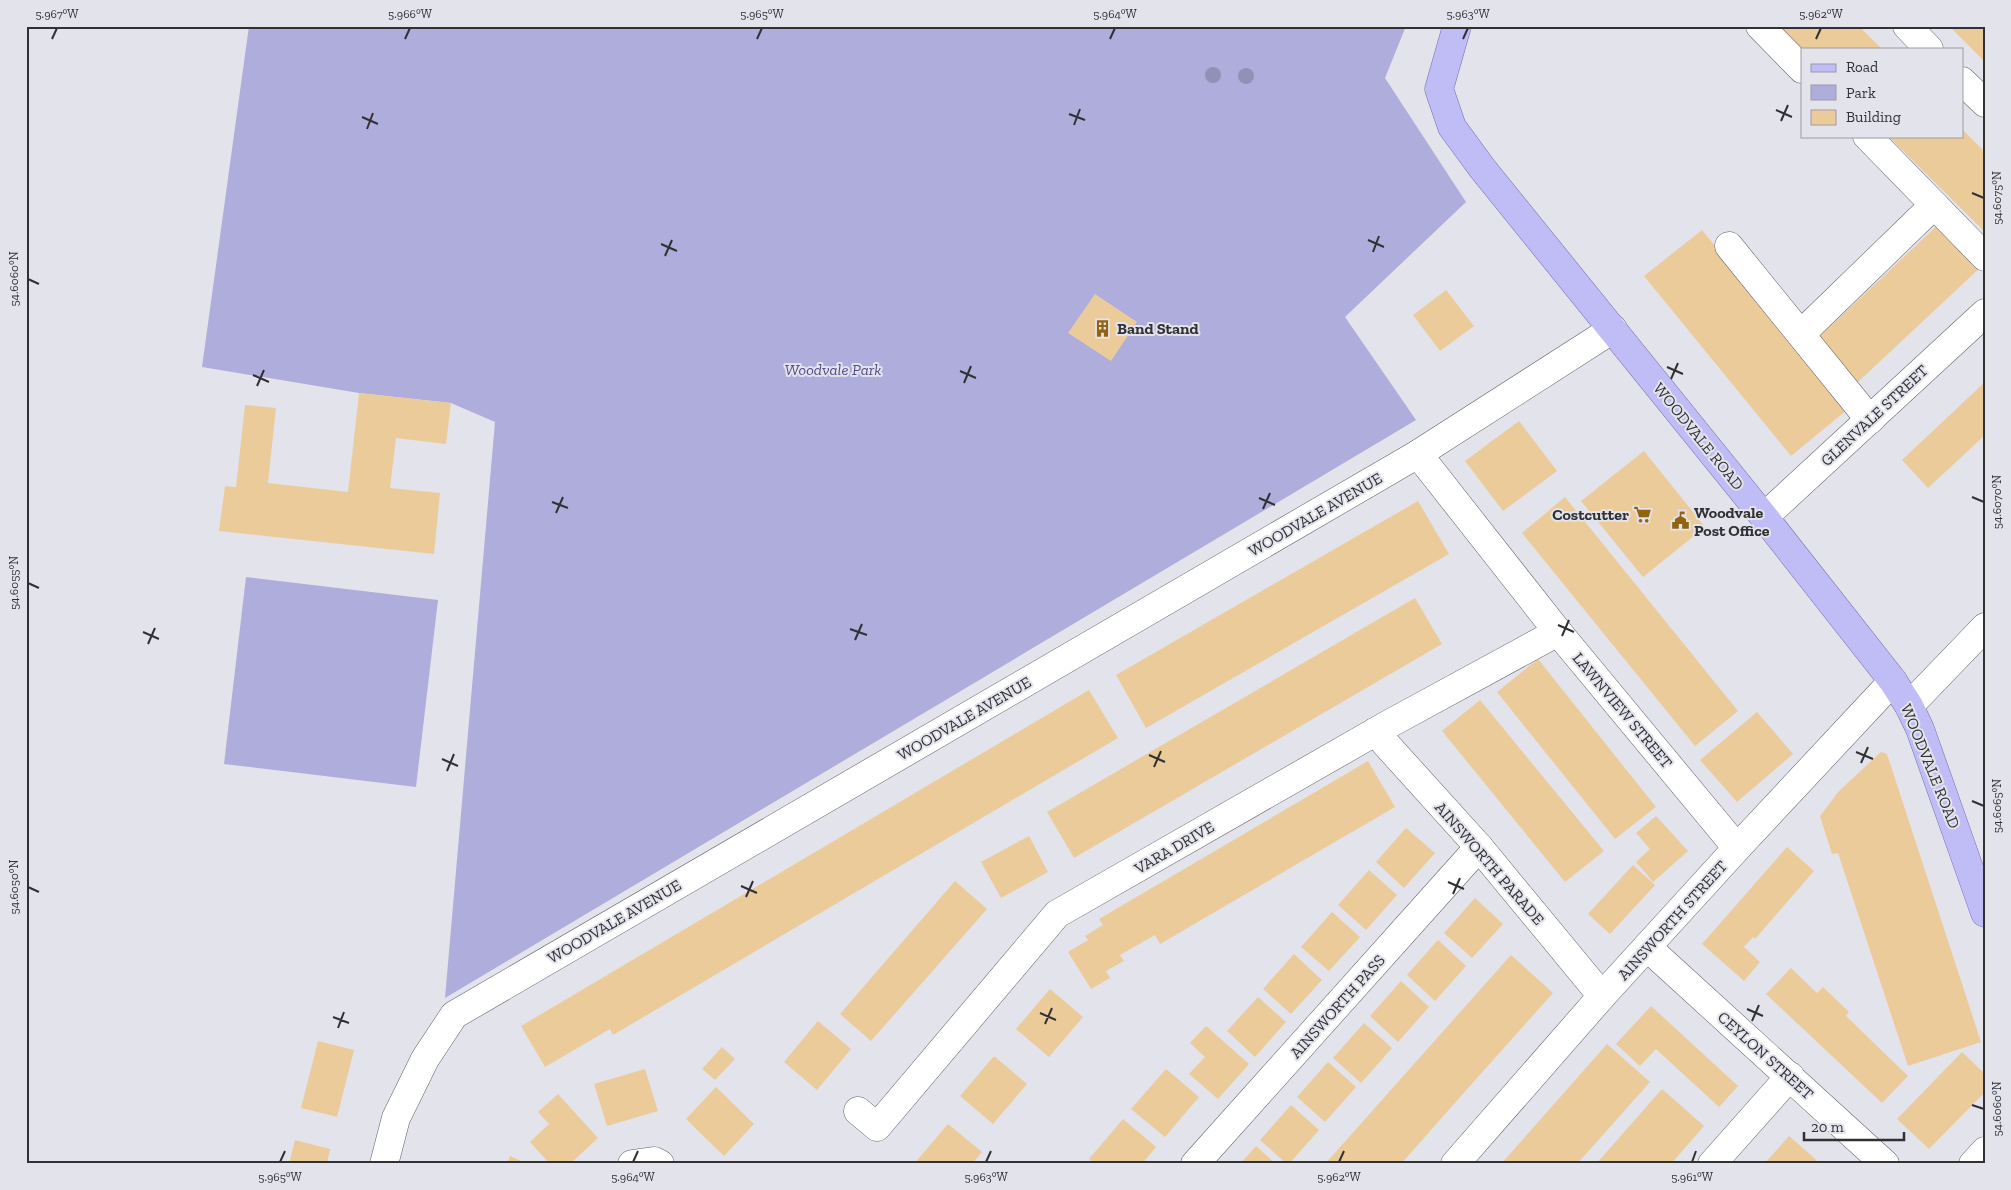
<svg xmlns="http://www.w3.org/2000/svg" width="2011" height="1190" font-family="'Zilla Slab',serif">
<rect width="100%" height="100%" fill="#e3e3ec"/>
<g fill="#aeaddc">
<polygon points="249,26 1406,26 1385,78 1466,202 1345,317 1416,420 445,998 495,422 451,403 359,393 202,367"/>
<polygon points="246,577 438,600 416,787 224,764"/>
</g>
<g fill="#eccb9b">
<polygon points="1779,26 1859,26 1882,49 1801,49"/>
<polygon points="1949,26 1985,26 1985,62"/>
<polygon points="1962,129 1985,152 1985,232 1888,136 1962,136"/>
<polygon points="1943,220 1984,264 1858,382 1817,339"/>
<polygon points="1702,230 1848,409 1791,456 1644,276"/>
<polygon points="1446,290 1474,326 1440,351 1413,315"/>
<polygon points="1095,294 1137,322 1111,361 1068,333"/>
<polygon points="1985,382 1985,435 1928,488 1902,460"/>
<polygon points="359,393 451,403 446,444 396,438 390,488 440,493 434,554 219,531 225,486 236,487 245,405 276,408 268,483 348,492"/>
<polygon points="1519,421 1557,471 1503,511 1465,461"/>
<polygon points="1644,451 1705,527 1643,577 1581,501"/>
<polygon points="1565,497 1738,711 1695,746 1522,533"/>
<polygon points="1418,501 1449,554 1146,728 1116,675"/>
<polygon points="1415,598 1442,644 1074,858 1047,812"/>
<polygon points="1538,659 1656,807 1615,839 1497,692"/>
<polygon points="1089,690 1118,738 613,1035 610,1029 545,1067 521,1026"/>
<polygon points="1480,700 1604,851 1565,882 1442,731"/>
<polygon points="1757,712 1793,754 1737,802 1700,760"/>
<polygon points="1881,752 1887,754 1981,1042 1908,1066 1838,853 1832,854 1820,816 1839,791"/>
<polygon points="1368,761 1395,807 1160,944 1155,935 1120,955 1124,961 1106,971 1110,978 1091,989 1068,952 1088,940 1085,936 1103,925 1099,919"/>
<polygon points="1656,816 1688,851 1653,882 1636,862 1650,849 1636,833"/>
<polygon points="1406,828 1435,853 1404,888 1376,862"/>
<polygon points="1029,836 1048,872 1001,898 981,862"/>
<polygon points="1787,847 1814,871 1755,939 1753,937 1744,947 1760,962 1744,981 1702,944"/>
<polygon points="1633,865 1655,885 1610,934 1588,914"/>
<polygon points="1369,870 1397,895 1366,930 1338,905"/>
<polygon points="955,881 987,909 871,1041 840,1014"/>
<polygon points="1475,898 1503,924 1472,958 1444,933"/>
<polygon points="1332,912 1360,937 1329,971 1301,947"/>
<polygon points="1438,940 1466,966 1435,1001 1407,975"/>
<polygon points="1294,954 1322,980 1291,1014 1263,989"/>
<polygon points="1511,955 1553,993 1469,1087 1401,1164 1325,1164"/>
<polygon points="1791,968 1817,993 1823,987 1849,1012 1846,1016 1908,1076 1882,1103 1766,994"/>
<polygon points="1401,981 1429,1007 1398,1042 1370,1016"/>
<polygon points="1050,989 1083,1017 1049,1057 1016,1029"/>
<polygon points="1258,997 1286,1022 1255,1057 1227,1031"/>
<polygon points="1651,1006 1738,1086 1719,1107 1656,1049 1640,1066 1616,1044"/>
<polygon points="818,1021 851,1049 817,1090 784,1062"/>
<polygon points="1364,1023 1392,1048 1361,1083 1333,1058"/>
<polygon points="1206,1026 1249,1064 1218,1099 1189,1074 1205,1057 1190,1043"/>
<polygon points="318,1041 354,1050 337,1117 301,1108"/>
<polygon points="1607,1044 1650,1082 1577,1164 1501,1164"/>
<polygon points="722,1047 735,1059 715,1080 702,1069"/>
<polygon points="1962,1052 1985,1074 1985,1092 1929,1149 1897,1119"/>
<polygon points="994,1056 1027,1084 993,1124 960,1096"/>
<polygon points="1328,1062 1356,1087 1325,1122 1297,1097"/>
<polygon points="645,1069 658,1111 607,1126 594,1084"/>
<polygon points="1166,1069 1199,1097 1165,1137 1131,1109"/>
<polygon points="716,1087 754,1124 724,1156 686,1119"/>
<polygon points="1662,1089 1704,1126 1690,1142 1671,1164 1596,1164"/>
<polygon points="558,1094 598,1138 570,1164 550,1164 530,1142 549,1124 538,1112"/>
<polygon points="1291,1105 1319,1130 1289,1164 1287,1164 1260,1140"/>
<polygon points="1123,1119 1156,1147 1142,1164 1095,1164 1089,1159"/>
<polygon points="948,1124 982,1152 972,1164 914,1164"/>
<polygon points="1789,1136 1812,1156 1820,1164 1768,1164 1766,1162"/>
<polygon points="295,1140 330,1149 327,1164 289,1164"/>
<polygon points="1256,1146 1276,1164 1240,1164"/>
<polygon points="510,1156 528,1164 507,1164"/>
</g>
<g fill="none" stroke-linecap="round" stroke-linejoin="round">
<defs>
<g id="minor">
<polyline points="1760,26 1802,69"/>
<polyline points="1907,26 1929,49"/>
<polyline points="1962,81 1985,103"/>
<polyline points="1867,136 1985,257"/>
<polyline points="1729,246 1870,420"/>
<polyline points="1801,334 1934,205"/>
<polyline points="1418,454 1558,632 1737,848"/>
<polyline points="1764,517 1985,313"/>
<polyline points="1909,706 1985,627"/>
<polyline points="1375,732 1479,847 1602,996"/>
<polyline points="1647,947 1885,1164"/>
<polyline points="858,1111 877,1127 1057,914 1389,724 1558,632"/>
<polyline points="384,1164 396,1118 425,1059 454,1015 1418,454 1613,329"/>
<polyline points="632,1164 654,1161 660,1164"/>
<polyline points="1195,1164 1479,847"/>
<polyline points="1455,1164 1602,996 1737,848 1893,681"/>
<polyline points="1712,1164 1790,1076"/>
<polyline points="1973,1164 1985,1151"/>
</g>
<polyline id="major" points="1457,26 1439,89 1452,127 1482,168 1764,517 1893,681 1909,706 1920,729 1985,913"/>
</defs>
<use href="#minor" stroke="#626269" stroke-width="29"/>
<use href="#major" stroke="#736eae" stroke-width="29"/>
<use href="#minor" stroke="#fff" stroke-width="28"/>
<use href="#major" stroke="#c0bcf6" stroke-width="28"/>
</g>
<g fill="#9390b7">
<circle cx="1213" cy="75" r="8"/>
<circle cx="1246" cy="76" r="8"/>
</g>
<path fill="none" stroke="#313134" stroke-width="2" d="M52 39 57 28M405 39 410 28M757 39 762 28M1110 39 1115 28M1463 39 1468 28M1816 39 1821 28M1776 110 1792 117M1069 114 1085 120M362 117 378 124M1781 121 1788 105M1074 125 1080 109M367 129 373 113M1972 193 1984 198M1368 240 1384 247M661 244 677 251M1373 252 1379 236M665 256 672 240M28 279 39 284M1667 367 1683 374M960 371 976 378M253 375 269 382M1671 379 1678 363M964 383 971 366M257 386 264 370M1972 497 1984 502M1259 498 1275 505M552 502 568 508M1263 509 1270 493M556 513 563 497M28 583 39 588M1558 625 1574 632M850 629 867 635M143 632 159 639M1562 636 1569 620M855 640 862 624M148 644 155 628M1856 752 1873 759M1149 755 1165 762M442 759 458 766M1861 763 1868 747M1154 767 1161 751M447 771 454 754M1972 801 1984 806M1448 882 1464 889M741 886 757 893M28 887 39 892M1453 894 1460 878M746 897 753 881M1747 1009 1763 1016M1040 1013 1056 1020M333 1017 349 1023M1752 1021 1759 1005M1045 1024 1052 1008M338 1028 344 1012M1972 1105 1984 1109M280 1162 285 1151M633 1162 638 1151M986 1162 991 1151M1339 1162 1344 1151M1692 1162 1696 1151"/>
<defs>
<symbol id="building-bare" viewBox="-9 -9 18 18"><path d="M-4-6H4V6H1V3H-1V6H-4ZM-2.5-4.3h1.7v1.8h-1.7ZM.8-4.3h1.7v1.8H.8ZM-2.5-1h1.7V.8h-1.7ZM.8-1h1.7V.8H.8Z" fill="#926410" stroke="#e3e3ec" stroke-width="2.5" paint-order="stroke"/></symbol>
<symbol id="supermarket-bare" viewBox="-9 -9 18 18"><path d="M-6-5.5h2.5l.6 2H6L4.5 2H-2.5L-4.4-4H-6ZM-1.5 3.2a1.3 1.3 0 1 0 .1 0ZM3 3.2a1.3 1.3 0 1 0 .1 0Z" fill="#926410" stroke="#e3e3ec" stroke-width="2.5" paint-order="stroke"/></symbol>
<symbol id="civic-bare" viewBox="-9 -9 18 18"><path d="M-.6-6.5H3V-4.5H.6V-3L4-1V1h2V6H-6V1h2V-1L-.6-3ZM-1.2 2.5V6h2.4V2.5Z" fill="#926410" stroke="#e3e3ec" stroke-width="2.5" paint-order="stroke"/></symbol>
</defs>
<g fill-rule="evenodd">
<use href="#building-bare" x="1090" y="316" width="25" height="25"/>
<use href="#supermarket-bare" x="1630" y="502" width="25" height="25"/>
<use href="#civic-bare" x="1668" y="508" width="25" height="25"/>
</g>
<g text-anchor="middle" stroke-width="4" stroke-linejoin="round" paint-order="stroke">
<g font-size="16" font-weight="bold" fill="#313134" stroke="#e3e3ec" text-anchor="start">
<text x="1117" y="334">Band Stand</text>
<text x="1694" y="518">Woodvale<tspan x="1694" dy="18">Post Office</tspan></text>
<text x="1629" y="520" text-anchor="end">Costcutter</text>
</g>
<g font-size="16" font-style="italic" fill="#514c8c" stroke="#e3e3ec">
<text x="833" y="375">Woodvale Park</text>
</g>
<g font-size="16" fill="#313134" stroke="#e3e3ec">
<text transform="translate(1874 415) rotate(-43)" y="6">GLENVALE STREET</text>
<text transform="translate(1699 436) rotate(51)" y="6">WOODVALE ROAD</text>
<text transform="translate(1315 514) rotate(-30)" y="6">WOODVALE AVENUE</text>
<text transform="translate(1623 710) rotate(50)" y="6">LAWNVIEW STREET</text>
<text transform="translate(964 718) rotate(-30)" y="6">WOODVALE AVENUE</text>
<text transform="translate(1931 766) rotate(68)" y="6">WOODVALE ROAD</text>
<text transform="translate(1174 847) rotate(-30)" y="6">VARA DRIVE</text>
<text transform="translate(1490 863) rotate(49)" y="6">AINSWORTH PARADE</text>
<text transform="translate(1672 920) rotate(-48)" y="6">AINSWORTH STREET</text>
<text transform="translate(614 921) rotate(-30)" y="6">WOODVALE AVENUE</text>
<text transform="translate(1337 1006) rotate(-48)" y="6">AINSWORTH PASS</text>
<text transform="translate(1766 1055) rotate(42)" y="6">CEYLON STREET</text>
</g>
</g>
<rect width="2011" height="1190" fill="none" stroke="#e3e3ec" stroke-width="55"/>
<rect x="1801" y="48" width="162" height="90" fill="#e3e3ec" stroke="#9c9ca2"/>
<rect x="1811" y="64" width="25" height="8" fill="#c0bcf6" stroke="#9c9ca2"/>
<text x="1846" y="72" font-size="15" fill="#313134">Road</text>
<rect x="1811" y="85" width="25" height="15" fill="#aeaddc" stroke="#9c9ca2"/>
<text x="1846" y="98" font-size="15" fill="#313134">Park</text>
<rect x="1811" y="110" width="25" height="15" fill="#eccb9b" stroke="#9c9ca2"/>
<text x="1846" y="122" font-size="15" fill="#313134">Building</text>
<path d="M1804 1132v8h100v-8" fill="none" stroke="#313134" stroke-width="2.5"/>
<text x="1811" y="1132" font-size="15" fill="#313134" stroke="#e3e3ec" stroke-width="4" paint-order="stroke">20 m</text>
<rect x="28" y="28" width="1956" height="1134" fill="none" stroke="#313134" stroke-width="2"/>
<g font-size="12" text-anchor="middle" fill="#313134">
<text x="57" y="18">5.967°W</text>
<text x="410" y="18">5.966°W</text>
<text x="762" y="18">5.965°W</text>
<text x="1115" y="18">5.964°W</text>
<text x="1468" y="18">5.963°W</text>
<text x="1821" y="18">5.962°W</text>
<text transform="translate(1997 198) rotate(-90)" y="4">54.6075°N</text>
<text transform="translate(14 279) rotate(-90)" y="4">54.6060°N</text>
<text transform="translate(1997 502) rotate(-90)" y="4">54.6070°N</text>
<text transform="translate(14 583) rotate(-90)" y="4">54.6055°N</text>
<text transform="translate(1997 806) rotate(-90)" y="4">54.6065°N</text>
<text transform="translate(14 887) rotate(-90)" y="4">54.6050°N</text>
<text transform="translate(1997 1109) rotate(-90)" y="4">54.6060°N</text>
<text x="280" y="1181">5.965°W</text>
<text x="633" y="1181">5.964°W</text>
<text x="986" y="1181">5.963°W</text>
<text x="1339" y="1181">5.962°W</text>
<text x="1692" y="1181">5.961°W</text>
</g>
</svg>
